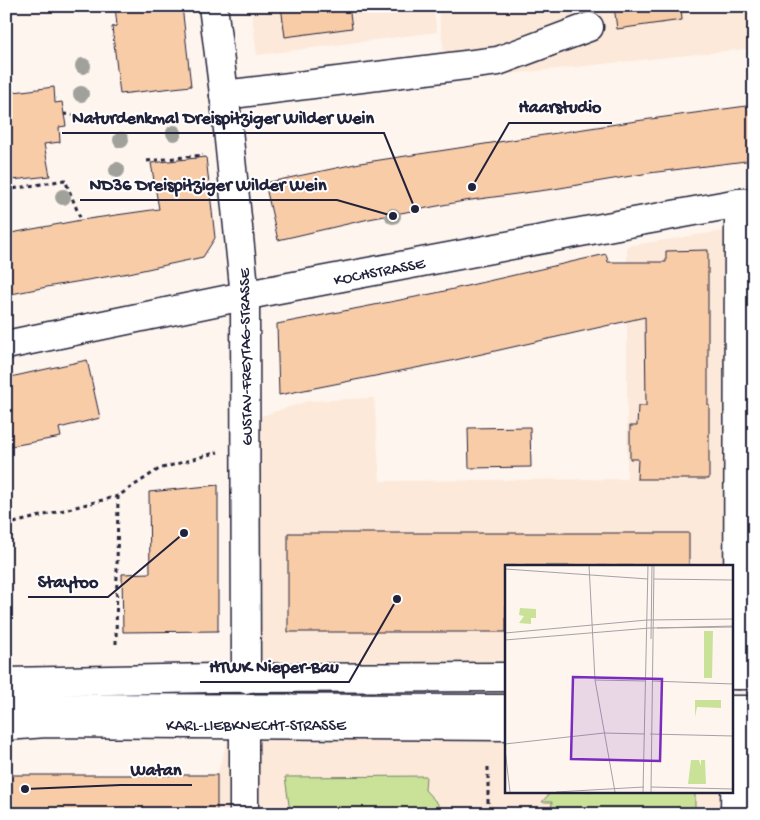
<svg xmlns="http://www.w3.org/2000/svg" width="760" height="820" font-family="'Gochi Hand',sans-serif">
<rect width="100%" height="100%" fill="#fef5ee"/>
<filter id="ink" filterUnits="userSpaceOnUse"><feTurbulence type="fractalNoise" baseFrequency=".02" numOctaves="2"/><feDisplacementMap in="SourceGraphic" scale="10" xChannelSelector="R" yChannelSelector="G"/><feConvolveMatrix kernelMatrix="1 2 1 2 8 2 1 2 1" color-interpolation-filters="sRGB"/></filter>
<g filter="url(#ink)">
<g fill="#fce9d9">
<polygon points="251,6 433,6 437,32 257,55"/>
<polygon points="438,6 754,6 754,48 500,75 496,48 444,53"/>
<polygon points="754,226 754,647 731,648 731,566 506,566 506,791 719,791 719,814 45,814 45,776 217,775 259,637 255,418 308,401 374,398 380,481 627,479 627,246"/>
</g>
<g fill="#c9e298" stroke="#76826a">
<polygon points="426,776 425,790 438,804 438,812 290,812 285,777"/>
<polygon points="552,791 695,791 695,812 551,811 552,802 542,802"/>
</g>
<g fill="#f9cca8" stroke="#22223b">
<polygon points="115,6 182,6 191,86 120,94 112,27 117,26"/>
<polygon points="281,6 349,6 352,28 285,37"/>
<polygon points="614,6 681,6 682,20 617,29"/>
<polygon points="54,87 55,103 62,102 66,126 59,127 60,142 44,144 50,176 12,180 6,133 6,93"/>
<polygon points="754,105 754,160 649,173 554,189 464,201 369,219 278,240 265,183 360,163 643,120"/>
<polygon points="206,157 215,238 203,257 129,273 52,286 6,295 6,234 81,220 159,209 151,163"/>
<polygon points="708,250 708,405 709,405 709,479 637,479 638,459 630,459 630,426 637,426 638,406 646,406 645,317 451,361 279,395 277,324 436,293 606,254 608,262 666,262 666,251"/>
<polygon points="87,360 100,418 59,428 61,437 6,447 6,378"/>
<polygon points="530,427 531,467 469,468 468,428"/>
<polygon points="218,485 218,631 123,632 122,574 150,573 149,492"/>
<polygon points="288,533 689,533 689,566 506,566 506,632 288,632"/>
<rect x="6" y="775" width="211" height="39"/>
</g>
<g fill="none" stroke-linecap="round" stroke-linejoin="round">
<defs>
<g id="minor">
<polyline points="213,6 226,110 245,296 246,679"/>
<polyline points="224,95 498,61 589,27"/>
<polyline points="6,345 273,290 623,224 739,203 754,202"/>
<polyline points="738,675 739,203"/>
<polyline points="6,708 506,709"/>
<polyline points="731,710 754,710"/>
<polyline points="244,723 244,814"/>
<polyline points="735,814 736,728"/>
</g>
<g id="major">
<polyline points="731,675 754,675"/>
<polyline points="6,682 214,678 506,677"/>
<polyline points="6,726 46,723 506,726"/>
<polyline points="731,728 754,728"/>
</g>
</defs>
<use href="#minor" stroke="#22223b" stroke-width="31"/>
<use href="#major" stroke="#22223b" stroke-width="31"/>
<g stroke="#22223b" stroke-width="3" stroke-dasharray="4 4" stroke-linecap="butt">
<polyline points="64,114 81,116"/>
<polyline points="147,161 203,155"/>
<polyline points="6,190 65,180 81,220"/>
<polyline points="6,525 118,496 159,469 218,452"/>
<polyline points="116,644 118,496"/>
<polyline points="488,767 488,807"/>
</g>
<use href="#minor" stroke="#fff" stroke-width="28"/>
<use href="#major" stroke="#fff" stroke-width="28"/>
</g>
<g fill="#a0a19b">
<circle cx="83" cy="66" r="8"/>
<circle cx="81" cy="94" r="8"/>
<circle cx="174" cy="133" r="8"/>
<circle cx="121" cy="140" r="8"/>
<circle cx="117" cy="170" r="8"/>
<circle cx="63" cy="197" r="8"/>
<circle cx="393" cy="216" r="8"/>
</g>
</g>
<g text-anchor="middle" stroke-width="4" stroke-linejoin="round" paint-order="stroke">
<g font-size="16" fill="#22223b" stroke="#fff">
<text transform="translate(379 270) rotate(-11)" y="6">KOCHSTRASSE</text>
<text transform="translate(244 357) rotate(-91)" y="6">GUSTAV-FREYTAG-STRASSE</text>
<text x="256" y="730">KARL-LIEBKNECHT-STRASSE</text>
</g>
</g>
<g transform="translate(505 565)">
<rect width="228" height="228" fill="#fef5ee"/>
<path d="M15 43 31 44V53H26V59L14 58 19 51 14 50ZM199 66H208L207 113H199ZM190 135H216V143L192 142 190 152ZM186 195H194L196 201V195H200L201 219H183Z" fill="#c9e298"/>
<path fill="none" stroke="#a6a1a6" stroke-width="1" d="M84 0 90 115 110 227M0 4 143 14M149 14 228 15M152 63 228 61M0 68 142 55 228 54M146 74 147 0M0 75 145 63 228 62M90 115 141 116M147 116 228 119M145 169 228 171M0 179 99 168 140 169M0 184 5 227M146 222 228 224M51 227 139 222M138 227 143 0M146 227 149 0"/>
<path fill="#7b2cbf" fill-opacity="0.15" stroke="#7b2cbf" stroke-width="2.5" d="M68 112 157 114 155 196 66 194Z"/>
<rect width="228" height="228" fill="none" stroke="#22223b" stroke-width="2.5"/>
</g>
<path fill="none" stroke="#22223b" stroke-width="2" d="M472 187L509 123H612M415 209L384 133H62M393 216L337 200H80M184 533L108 597H28M397 599L349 682H200M25 789L121 785H192"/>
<g fill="#22223b" stroke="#fff" stroke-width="2">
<circle cx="472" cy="187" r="5"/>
<circle cx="415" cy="209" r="5"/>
<circle cx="393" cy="216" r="5"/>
<circle cx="184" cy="533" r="5"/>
<circle cx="397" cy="599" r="5"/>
<circle cx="25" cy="789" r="5"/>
</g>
<g font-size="18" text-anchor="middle" font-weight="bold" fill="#22223b" stroke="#fff" stroke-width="4" stroke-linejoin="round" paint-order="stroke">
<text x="560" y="112">Haarstudio</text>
<text x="223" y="123">Naturdenkmal Dreispitziger Wilder Wein</text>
<text x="208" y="190">ND36 Dreispitziger Wilder Wein</text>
<text x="68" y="587">Staytoo</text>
<text x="274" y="672">HTWK Nieper-Bau</text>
<text x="156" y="775">Watan</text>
</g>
<rect width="760" height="820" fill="none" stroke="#fff" stroke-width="25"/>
<rect x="12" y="12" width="735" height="795" fill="none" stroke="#22223b" stroke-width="2" filter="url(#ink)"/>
</svg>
